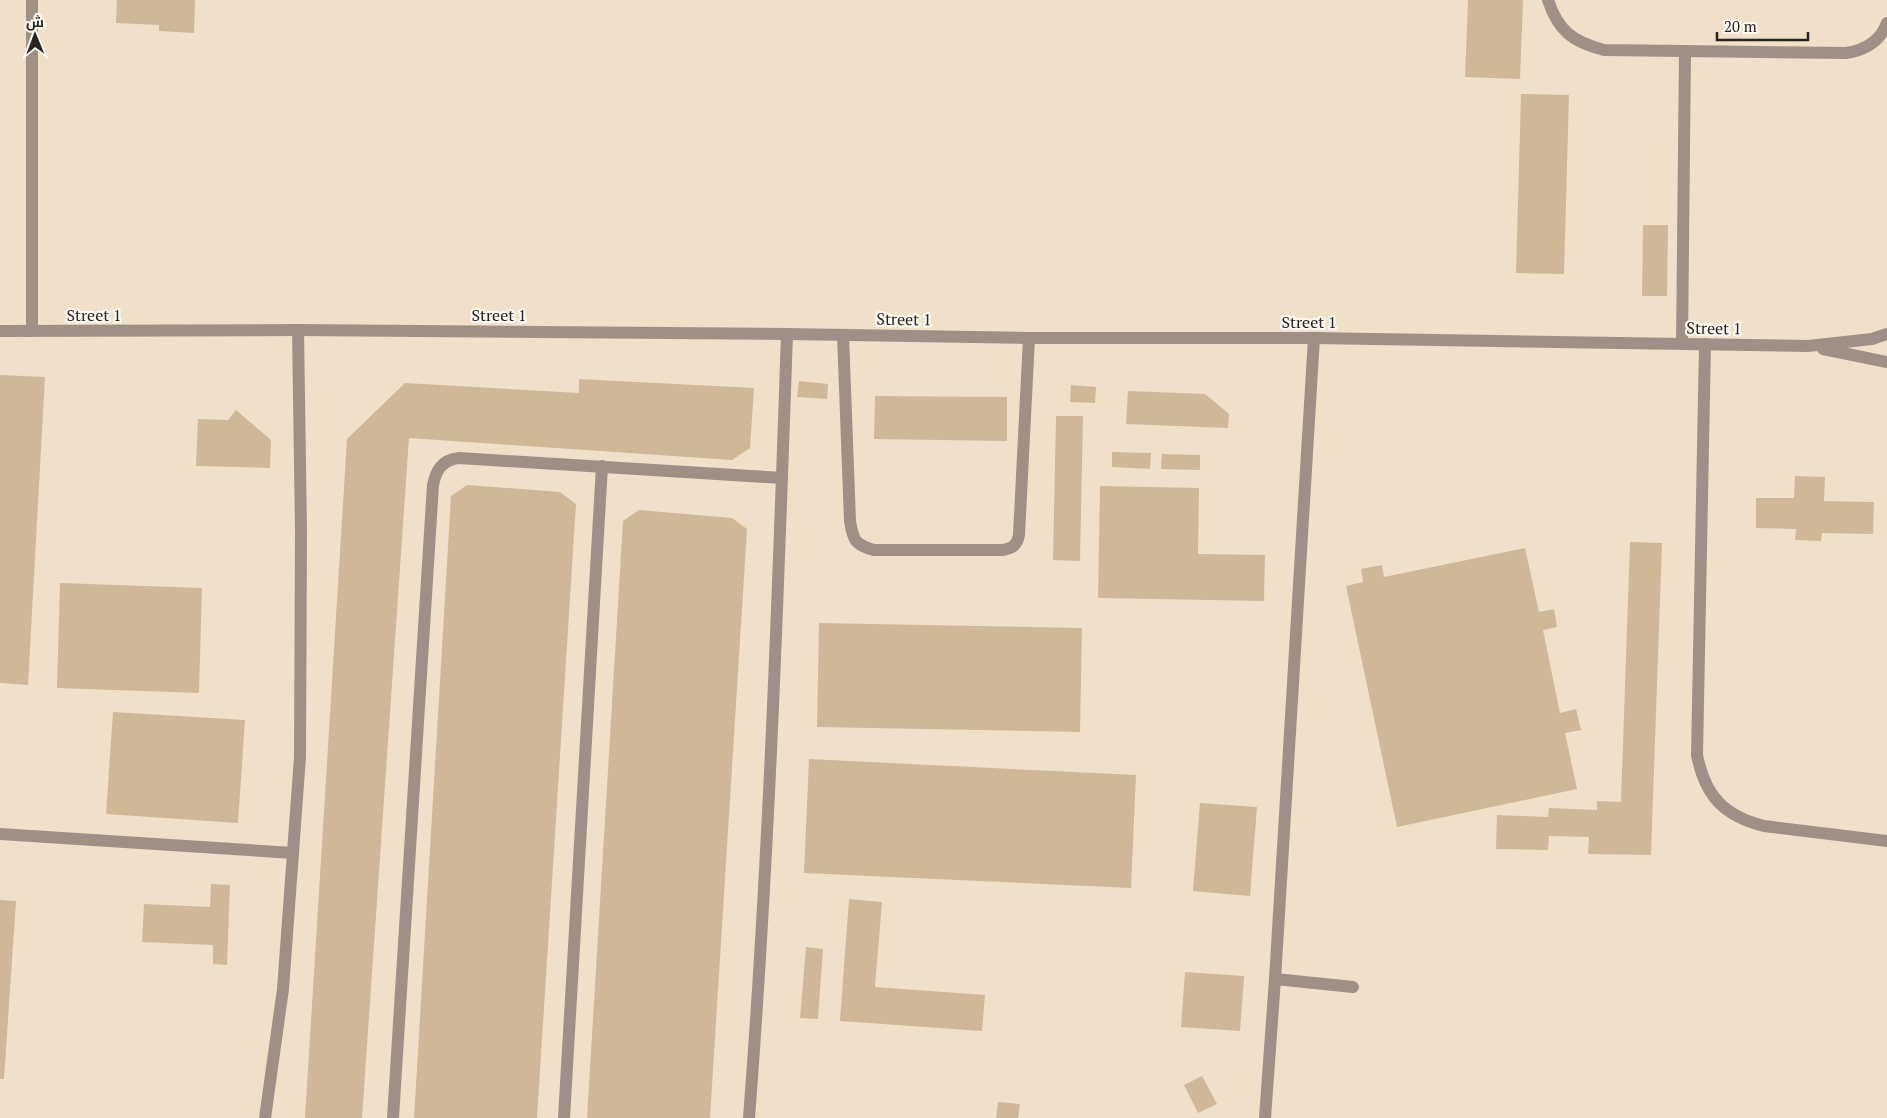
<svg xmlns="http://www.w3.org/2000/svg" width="1887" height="1118" font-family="'PT Serif',Cairo,serif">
<rect width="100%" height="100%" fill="#f7ebdb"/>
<rect fill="#f0e0c9" x="0" y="0" width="1887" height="1118"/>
<g fill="#cfb898">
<polygon points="117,0 195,0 194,33 159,31 159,25 116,23"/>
<polygon points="1468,0 1523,0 1520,79 1465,77"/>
<polygon points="1521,94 1569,95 1564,274 1516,273"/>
<polygon points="1643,225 1668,225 1667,296 1642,296"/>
<polygon points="0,375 45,377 28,685 0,683"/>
<polygon points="579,379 754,388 750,448 732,460 409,438 362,1118 305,1118 347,439 405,383 579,393"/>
<polygon points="799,381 828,384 827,399 797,397"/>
<polygon points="1071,385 1096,387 1095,403 1070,402"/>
<polygon points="1128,391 1205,394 1229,414 1228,428 1126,424"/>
<polygon points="875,396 1007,397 1007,441 874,439"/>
<polygon points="236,410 271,440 270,468 196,466 198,419 228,420"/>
<polygon points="1056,416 1083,416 1080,561 1053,560"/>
<polygon points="1112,452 1151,453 1150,469 1112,467"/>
<polygon points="1162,454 1200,455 1200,470 1161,469"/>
<polygon points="1795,476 1825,477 1824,501 1874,502 1873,534 1822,533 1821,541 1795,540 1796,529 1756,528 1756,498 1794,498"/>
<polygon points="467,485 560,492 576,504 537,1118 414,1118 451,496"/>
<polygon points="1100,486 1199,488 1198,554 1265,555 1264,601 1098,598"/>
<polygon points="639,510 732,518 747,529 710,1118 587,1118 623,521"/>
<polygon points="1630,542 1662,543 1651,855 1588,854 1589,837 1549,836 1548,850 1496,849 1497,815 1548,817 1549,808 1597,810 1597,801 1621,802"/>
<polygon points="1525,548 1539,612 1554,609 1557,627 1543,630 1560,713 1576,709 1581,730 1565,733 1577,789 1397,827 1346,586 1363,582 1361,569 1382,565 1384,577"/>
<polygon points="60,583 202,588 199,693 57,688"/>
<polygon points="819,623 1082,628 1080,732 817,727"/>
<polygon points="113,712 245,720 238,823 106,814"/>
<polygon points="809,759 1136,775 1131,888 804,873"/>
<polygon points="1200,803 1257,807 1250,896 1193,891"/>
<polygon points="211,884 230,885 227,965 213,964 213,945 142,942 144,904 210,907"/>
<polygon points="849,899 882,902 875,987 985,995 982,1031 840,1021"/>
<polygon points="0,900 16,901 4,1079 0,1079"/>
<polygon points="806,947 823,949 818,1019 800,1018"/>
<polygon points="1185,972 1244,976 1240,1031 1181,1027"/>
<polygon points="1202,1076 1217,1104 1198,1113 1184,1085"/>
<polygon points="998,1102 1020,1104 1018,1118 996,1118"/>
</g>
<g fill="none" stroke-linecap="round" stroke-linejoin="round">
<g stroke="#9f9087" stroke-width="12">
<path d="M1548 0C1558 31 1573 42 1604 50L1846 53C1865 50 1880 42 1887 23"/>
<polyline points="0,331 298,330 787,334 1029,338 1314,338 1808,346 1872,339 1887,334"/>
<polyline points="32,331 32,0"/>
<path d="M843 335 850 521C853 540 855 545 874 550H1003C1013 548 1017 545 1019 535L1029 338"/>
<polyline points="1682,344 1685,51"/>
<path d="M1705 344 1697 755C1705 796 1724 816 1764 826L1887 841"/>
<polyline points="1823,349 1887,362"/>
<polyline points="0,834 293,853"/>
<polyline points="1275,979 1353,987"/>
<polyline points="265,1118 283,989 300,757 301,531 298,330"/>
<path d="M393 1118 433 485C436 470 442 460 459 458L782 478"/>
<polyline points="564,1118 602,466"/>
<path d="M749 1118C769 857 778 595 787 334"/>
<polyline points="1265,1118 1275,979 1314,338"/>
</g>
</g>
<g text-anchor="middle" stroke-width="4.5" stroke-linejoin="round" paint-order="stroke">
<g font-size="16" fill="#27231d" stroke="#fefaf3">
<text x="94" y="321">Street 1</text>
<text x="499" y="321">Street 1</text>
<text transform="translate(904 319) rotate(1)" y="6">Street 1</text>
<text x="1309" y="328">Street 1</text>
<text transform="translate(1714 328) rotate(1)" y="6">Street 1</text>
</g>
</g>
<g transform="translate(35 35) rotate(359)" stroke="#fefaf3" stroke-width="4" paint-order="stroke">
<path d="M0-4L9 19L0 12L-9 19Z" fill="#27231d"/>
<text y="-8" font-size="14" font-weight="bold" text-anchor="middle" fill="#27231d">ش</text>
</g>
<path d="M1717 32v8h91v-8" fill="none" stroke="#27231d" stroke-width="2.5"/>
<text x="1724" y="32" font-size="15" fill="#27231d" stroke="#fefaf3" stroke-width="4" paint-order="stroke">20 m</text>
</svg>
